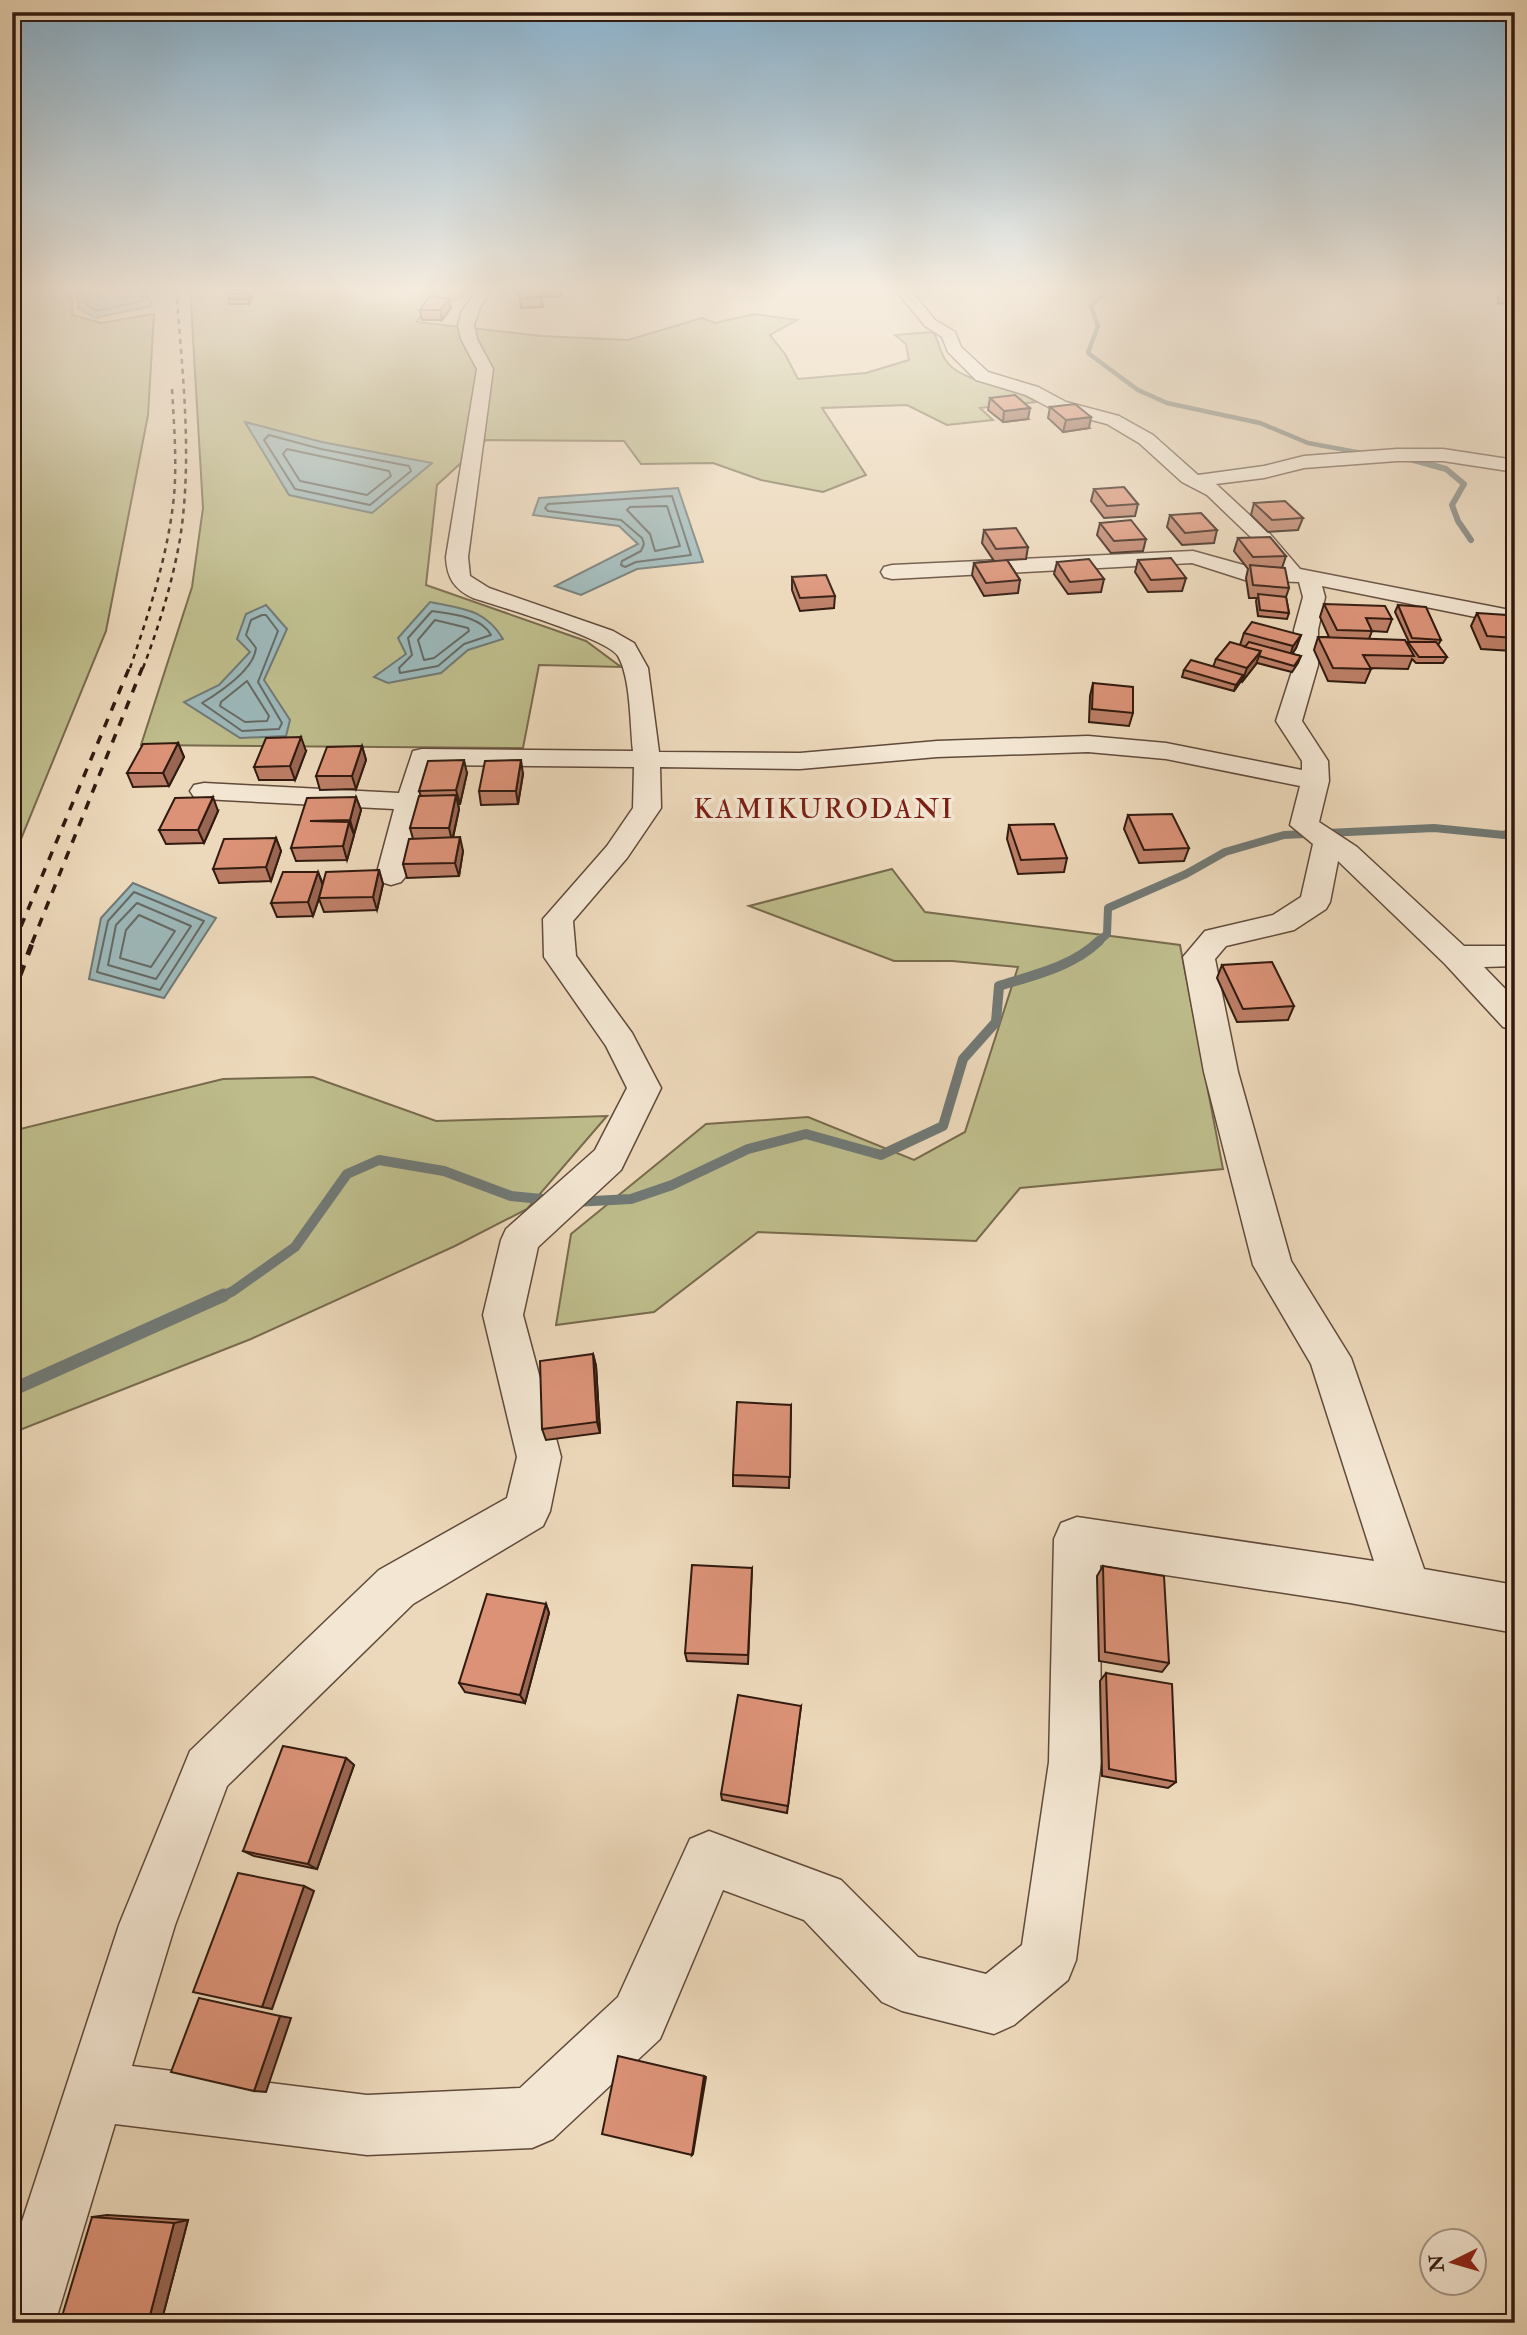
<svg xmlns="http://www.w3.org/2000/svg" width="1527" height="2335" font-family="'IM FELL Double Pica',serif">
<rect width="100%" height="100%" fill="#ecd8ba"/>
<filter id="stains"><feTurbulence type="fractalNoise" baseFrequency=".00286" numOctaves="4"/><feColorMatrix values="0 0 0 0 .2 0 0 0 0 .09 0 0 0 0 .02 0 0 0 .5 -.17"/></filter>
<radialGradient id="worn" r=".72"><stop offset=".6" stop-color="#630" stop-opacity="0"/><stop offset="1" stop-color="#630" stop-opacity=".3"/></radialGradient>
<g fill="#bebc8b" stroke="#786b4d" stroke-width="2">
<polygon points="12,287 59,287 72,300 72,315 101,323 154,314 148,415 106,631 12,861"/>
<path d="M190 287H473L458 300 428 304 417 322 541 336 628 340 702 318 715 323 754 314 797 320 770 335 785 354 798 379 866 373 909 360 906 344 895 335 933 332C939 341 940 354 947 362 964 384 1012 385 1036 402L980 408 993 420 947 425 907 405 822 408 866 475 823 492 761 480 713 463 641 464 624 441 486 440 437 485 426 585 586 641 621 667 539 665 523 748 141 745 192 587 203 508Z"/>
<polygon points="892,869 925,912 1180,945 1223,1169 1020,1188 976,1241 758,1232 654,1312 556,1325 571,1234 706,1124 808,1117 914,1160 965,1132 1018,967 952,961 894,961 749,906"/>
<polygon points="313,1077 436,1121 607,1116 527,1209 455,1246 251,1339 12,1433 12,1131 223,1079"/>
</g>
<g fill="#9cb8b9" stroke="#717975" stroke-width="2">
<polygon points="67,287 145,287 152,306 95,318 78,308 79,298"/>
<polygon points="245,422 322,442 432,463 372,513 289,495"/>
<polygon points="678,488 703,562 637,569 581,595 555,586 638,544 619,526 533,515 539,498"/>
<path d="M430 602C463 609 485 609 503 639L468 650 441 673 388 683 374 677 406 654 398 638Z"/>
<polygon points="266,605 287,629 264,680 290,720 286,736 240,738 184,702 219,685 250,652 237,639 246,614"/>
<polygon points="133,883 216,918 164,998 89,979 101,918"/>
</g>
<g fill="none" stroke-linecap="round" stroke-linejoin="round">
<g stroke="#666964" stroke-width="2">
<polyline points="78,287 85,294 87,305 97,311 141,301 143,298 139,287"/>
<polygon points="269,435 321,449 409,466 411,471 370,505 295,489 264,440"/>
<polygon points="287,449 389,471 391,476 367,495 300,481 283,454"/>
<polygon points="672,496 691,555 636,562 625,567 621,565 622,561 641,551 644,544 642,538 621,520 548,511 545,508 548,504"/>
<polygon points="667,506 680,546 655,551 650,534 627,510 630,507"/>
<path d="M432 611C451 614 481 616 491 635L464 644 438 666 400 673 399 668 412 655 408 638Z"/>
<path d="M262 615H266L278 631 258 682 282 723 279 729 242 731 202 703C220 692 254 670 256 648L246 635 251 620Z"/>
<polygon points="435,620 468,628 469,631 434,658 424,660 418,640"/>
<polygon points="247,681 269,716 267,721 245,722 220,706 221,702"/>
<polygon points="134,892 204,921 160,990 97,972 108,921"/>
<polygon points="137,903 191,926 156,979 108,965 116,925"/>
<polygon points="139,915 175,931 151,967 120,958 126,930"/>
</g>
<polyline stroke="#717975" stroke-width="4.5" points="1112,287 1091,306 1098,326 1088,353 1138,390 1167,403 1260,423 1308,443 1367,454"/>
<g stroke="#717975" stroke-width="6">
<polyline points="1359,453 1367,454"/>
<polyline points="1410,459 1446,469 1464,484 1452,505 1458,521 1471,540"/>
</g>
<polyline stroke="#717975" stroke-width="8" points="1097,943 1107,934 1108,908 1186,874 1225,852 1284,835 1434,828 1504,835 1515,830"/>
<g stroke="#717975" stroke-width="10">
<path d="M574 1202 631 1199 672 1185 748 1149 806 1134 881 1155 943 1126 963 1059 996 1022 999 986C1034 975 1072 967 1099 941"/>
<polyline points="221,1297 233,1291 295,1247 347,1174 379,1160 444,1171 511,1196 551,1200"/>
</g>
<polyline stroke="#717975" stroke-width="13" points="12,1390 224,1295"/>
<defs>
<path id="minor" d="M480 287H495L481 305 474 325 477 339 493 369 468 557 470 576 489 588 613 631 634 643 648 668 659 752 800 753 937 741 1088 736 1166 743 1302 770V761L1276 721 1294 665V630L1303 597 1299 582 1245 580 1192 563 892 579 884 577 881 572 884 567 892 565 1193 551 1247 566 1276 567 1256 542 1207 495 1182 482 1139 443 1107 424 1054 410 1026 395 976 380 948 352 942 337 925 326 899 294V287H913V293L935 320 955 332 961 347 988 372 1038 387 1066 402 1119 416 1153 435 1198 475 1264 466 1304 456 1397 449H1443L1515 460V472L1443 461H1397L1304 468 1264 478 1216 484 1270 534 1300 569 1515 611V625L1322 586 1325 597 1318 630V665L1302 721 1328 761 1329 781 1319 822 1357 847 1464 946H1515V966L1484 967 1515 999V1030L1503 1027 1445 964 1338 861 1330 902 1326 909 1294 930 1226 946 1215 959 1238 1072 1291 1261 1351 1358 1424 1569 1515 1585V1633L1350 1603 1100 1565 1101 1762 1076 1960 1068 1980 1014 2025 994 2034 902 2011 882 2002 804 1920 723 1890 660 2039 553 2139 532 2148 367 2155 115 2124 55 2323H12V2252L119 1925 190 1751 379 1570 507 1498 517 1457 483 1315 501 1240 506 1229 595 1150 627 1088 606 1046 544 957 543 919 607 846 633 808 634 767 433 765 406 876 401 882 391 885 381 882 376 876 394 809 204 799 194 797 190 791 194 785 204 783 399 793 413 751 422 749 633 751C630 725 631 678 618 656 607 638 498 606 473 598 454 589 447 578 446 557L477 369 461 339 458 325 462 311ZM1088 752 1166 759 1300 786 1290 825 1313 844 1301 897 1273 915 1205 931 1183 957 1204 1072 1253 1265 1311 1364 1374 1561 1077 1517 1061 1523 1054 1539 1049 1762 1022 1945 986 1974 918 1957 841 1880 709 1831 690 1839 618 1997 520 2088 367 2095 132 2066 175 1925 227 1786 413 1604 543 1526 550 1511 561 1457 523 1315 538 1247 621 1170 661 1088 632 1033 576 956 573 921 627 858 661 808 660 767 800 769 937 757Z"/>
</defs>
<use href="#minor" stroke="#604a3a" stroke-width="3"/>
<use href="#minor" fill="#f3e6d2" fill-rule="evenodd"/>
<g stroke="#311a0f" stroke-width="2.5" stroke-dasharray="5 5" stroke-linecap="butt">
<path d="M130 668C149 613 168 555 174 496 177 461 174 425 172 389"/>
<path d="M143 668C159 626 172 584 180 539 193 456 182 370 176 287"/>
</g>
<g stroke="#311a0f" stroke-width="3.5" stroke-dasharray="9 9" stroke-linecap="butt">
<polyline points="14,943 130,666"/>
<polyline points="32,943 143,666"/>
</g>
<g stroke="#311a0f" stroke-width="5" stroke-dasharray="11 11" stroke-linecap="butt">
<polyline points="12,947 14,941"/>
<polyline points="12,996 33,941"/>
</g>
</g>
<g fill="#bc7e66" stroke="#311a0f" stroke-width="2">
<polygon points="518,287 562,287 560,297 541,296 543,307 521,308"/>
<polygon points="1498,287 1515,287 1515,305 1498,303"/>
<polygon points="251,294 252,299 249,304 229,304 228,299"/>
<polygon points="449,298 451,308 442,320 422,320 420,310"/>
<polygon points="990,398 1028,419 1003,422 988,410"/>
<polygon points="1050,407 1089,428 1063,432 1048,418"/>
<polygon points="1094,489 1138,504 1135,516 1104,518 1091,501"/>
<polygon points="1254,503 1303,518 1298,530 1268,532 1251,515"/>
<polygon points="1170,515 1217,530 1214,543 1182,545 1167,527"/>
<polygon points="1100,523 1146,539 1143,551 1111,553 1097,535"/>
<polygon points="984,530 1028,547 1026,559 1007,560 1020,580 1018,593 984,596 972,575 974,563 994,561 982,543"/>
<polygon points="1238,538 1286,556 1282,568 1289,588 1286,597 1289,613 1287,619 1258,616 1256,601 1257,598 1249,598 1246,578 1248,569 1234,551"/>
<polygon points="1138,560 1186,578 1182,591 1148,592 1135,572"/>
<polygon points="1057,562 1104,579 1101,592 1068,594 1054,574"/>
<polygon points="792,577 835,596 834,608 800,611 792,590"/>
<polygon points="1324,604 1392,619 1387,632 1372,631 1369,639 1407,644 1409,642 1395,612 1398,605 1441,640 1438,645 1447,657 1443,663 1416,663 1412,659 1408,669 1370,668 1371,669 1365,683 1328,681 1314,650 1318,637 1329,637 1320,617"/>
<polygon points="1477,613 1515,631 1515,645 1512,651 1481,649 1471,626"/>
<polygon points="1244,633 1301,635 1296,648 1292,654 1301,656 1298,663 1292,672 1257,663 1242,682 1241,681 1234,691 1182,677 1184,670 1213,667 1216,659 1240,645"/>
<polygon points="1093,683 1133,713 1129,726 1089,722 1090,696"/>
<polygon points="178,743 184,757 169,786 133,787 127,773"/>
<polygon points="362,746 366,760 356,789 320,790 316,776"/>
<polygon points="306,751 295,780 259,780 254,767"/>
<polygon points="467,773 460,804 458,804 459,809 453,838 463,851 459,876 407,878 403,864 413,839 410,828 421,796 419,791"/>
<polygon points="523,774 518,804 481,805 479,791"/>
<polygon points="356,797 361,810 347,860 296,861 291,848"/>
<polygon points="218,811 204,843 166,844 159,830"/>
<polygon points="1128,815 1189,848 1184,861 1139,863 1124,829"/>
<polygon points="1009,825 1067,858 1064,872 1018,874 1007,839"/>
<polygon points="276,838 281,851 271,881 219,883 213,869"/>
<polygon points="379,870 383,884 377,910 324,912 319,899 313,916 277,917 271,903 318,872 323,884"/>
<polygon points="1222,965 1294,1006 1288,1020 1237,1022 1217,978"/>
<polygon points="593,1354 596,1366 600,1433 546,1440 542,1429"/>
<polygon points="791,1405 789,1488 733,1486 733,1475"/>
<polygon points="1103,1566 1169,1663 1162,1672 1099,1661 1097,1576"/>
<polygon points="752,1568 748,1664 687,1661 685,1653"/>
<polygon points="546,1604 549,1613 525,1703 465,1692 459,1683"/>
<polygon points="1106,1673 1176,1782 1168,1788 1102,1776 1100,1681"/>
<polygon points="801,1706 787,1813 722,1800 721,1794"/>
<polygon points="346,1758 354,1765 317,1869 254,1856 243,1851"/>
<polygon points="107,2215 188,2220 161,2323 92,2217"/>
</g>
<g fill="#996653" stroke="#311a0f" stroke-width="2">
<polygon points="251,294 252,299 249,304 248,299"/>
<polygon points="449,298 451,308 442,320 440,310"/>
<polygon points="1030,408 1028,419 1003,422 1004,411"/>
<polygon points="1091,417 1089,428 1063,432 1066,420"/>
<polygon points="1301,635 1296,648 1289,659 1293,646"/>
<polygon points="1261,651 1256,664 1242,682 1247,668"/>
<polygon points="1243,675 1241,681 1234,691 1236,685"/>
<polygon points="301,737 306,751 295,780 290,766"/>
<polygon points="178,743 184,757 169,786 163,773"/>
<polygon points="362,746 366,760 356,789 352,776"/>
<polygon points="464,760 467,773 460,804 456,790"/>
<polygon points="521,760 523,774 518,804 516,791"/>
<polygon points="456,795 459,809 452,841 449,828"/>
<polygon points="213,797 218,811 204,843 198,830"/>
<polygon points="356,797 361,810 354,834 350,820"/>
<polygon points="349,822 354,835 347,860 343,846"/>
<polygon points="460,837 463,851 459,876 455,863"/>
<polygon points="276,838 281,851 271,881 266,867"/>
<polygon points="379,870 383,884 377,910 373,897"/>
<polygon points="318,872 323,886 313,916 308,902"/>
<polygon points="593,1354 596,1366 600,1433 597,1422"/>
<polygon points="546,1604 549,1613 525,1703 520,1695"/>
<polygon points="346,1758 354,1765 317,1869 308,1864"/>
<polygon points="304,1886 314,1891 272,2009 262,2007"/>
<polygon points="280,2016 291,2018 266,2092 254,2091"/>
<polygon points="704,2076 706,2077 693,2154 692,2155"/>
<polygon points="188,2220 161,2323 148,2323 174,2223"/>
</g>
<g fill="#db9277" stroke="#311a0f" stroke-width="2">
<polygon points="518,287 540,287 541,297 519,298"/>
<polygon points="1502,287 1515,287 1515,295 1502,293"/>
<polygon points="231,294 251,294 248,299 228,299"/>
<polygon points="429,297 449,298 440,310 420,310"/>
<polygon points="1015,395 1030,408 1004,411 990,398"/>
<polygon points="1075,404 1091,417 1066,420 1050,407"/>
<polygon points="1124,487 1138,504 1107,506 1094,489"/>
<polygon points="1285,501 1303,518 1272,520 1254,503"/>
<polygon points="1201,513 1217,530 1185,533 1170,515"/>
<polygon points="1131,520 1146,539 1114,541 1100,523"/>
<polygon points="1016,528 1028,547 996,549 984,530"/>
<polygon points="1270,537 1286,556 1253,557 1238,538"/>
<polygon points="1171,558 1186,578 1151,580 1138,560"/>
<polygon points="1089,559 1104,579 1070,582 1057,562"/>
<polygon points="1007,560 1020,580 986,583 974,563"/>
<polygon points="1250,565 1285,568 1289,588 1253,585"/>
<polygon points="826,575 835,596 800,598 792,577"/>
<polygon points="1258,594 1286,597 1289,613 1260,610"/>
<polygon points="1324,604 1385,606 1392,619 1366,618 1372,631 1337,630"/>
<polygon points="1398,605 1426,607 1441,640 1412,638"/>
<polygon points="1477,613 1507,615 1515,631 1515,638 1487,636"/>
<polygon points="1252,622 1301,635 1293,646 1244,633"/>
<polygon points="1318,637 1405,640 1414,656 1363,655 1371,669 1333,668"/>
<polygon points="1230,642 1261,651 1247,668 1216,659"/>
<polygon points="1249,642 1301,656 1294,666 1259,656 1261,651 1245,647"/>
<polygon points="1408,642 1436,642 1447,657 1419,657"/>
<polygon points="1191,660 1243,675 1236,685 1184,670"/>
<polygon points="1093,683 1133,687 1133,713 1092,709"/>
<polygon points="301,737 290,766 254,767 266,738"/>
<polygon points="178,743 163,773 127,773 143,744"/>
<polygon points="362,746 352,776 316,776 327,747"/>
<polygon points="464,760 456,790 419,791 428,761"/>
<polygon points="521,760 516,791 479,791 485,761"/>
<polygon points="456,795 449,828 410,828 419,796"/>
<polygon points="213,797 198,830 159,830 175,798"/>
<polygon points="356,797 350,820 310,821 349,822 343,846 291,848 307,798"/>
<polygon points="1172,814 1189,848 1144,850 1128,815"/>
<polygon points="1054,824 1067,858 1021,860 1009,825"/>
<polygon points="460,837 455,863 403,864 409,839"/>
<polygon points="276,838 266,867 213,869 224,839"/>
<polygon points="379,870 373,897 319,898 326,872"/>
<polygon points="283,872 318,872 308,902 271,903"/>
<polygon points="1272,962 1294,1006 1243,1009 1222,965"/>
<polygon points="593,1354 597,1422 542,1429 540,1361"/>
<polygon points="737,1402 791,1405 790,1477 733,1475"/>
<polygon points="692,1565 752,1568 748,1655 685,1653"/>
<polygon points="1103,1566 1164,1576 1169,1663 1105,1652"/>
<polygon points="487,1594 546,1604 520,1695 459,1683"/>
<polygon points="1106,1673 1172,1684 1176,1782 1109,1769"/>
<polygon points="738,1695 801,1706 788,1806 721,1794"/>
<polygon points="283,1746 346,1758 308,1864 243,1851"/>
<polygon points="238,1873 304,1886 262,2007 193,1992"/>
<polygon points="199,1998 280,2016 254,2091 171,2072"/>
<polygon points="618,2056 704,2076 692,2155 602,2134"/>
<polygon points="92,2217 174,2223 148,2323 60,2323"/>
</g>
<linearGradient id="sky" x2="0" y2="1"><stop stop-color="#89b6d5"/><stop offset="0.47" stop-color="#f6ede0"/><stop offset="1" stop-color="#f6ede0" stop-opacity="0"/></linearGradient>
<rect width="1527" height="614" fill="url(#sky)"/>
<g text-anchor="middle" stroke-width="7" stroke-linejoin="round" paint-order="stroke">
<g font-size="28" letter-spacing="2" fill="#7a1f14" stroke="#f3e6d2">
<text x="824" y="818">KAMIKURODANI</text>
</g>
</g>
<rect width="1527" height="2335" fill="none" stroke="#ecd8ba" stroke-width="42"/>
<rect x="14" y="14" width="1499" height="2307" fill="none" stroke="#311a0f" stroke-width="3.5"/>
<rect x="21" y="21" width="1485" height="2293" fill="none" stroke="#311a0f" stroke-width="2"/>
<g transform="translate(1453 2262) rotate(265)"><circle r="33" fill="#f3e6d2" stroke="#a59484" stroke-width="2"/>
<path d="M0-5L12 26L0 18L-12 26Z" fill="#8f2418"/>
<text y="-10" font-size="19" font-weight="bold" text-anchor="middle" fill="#311a0f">N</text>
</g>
<rect width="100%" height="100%" filter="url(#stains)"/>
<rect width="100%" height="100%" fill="url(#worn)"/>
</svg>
